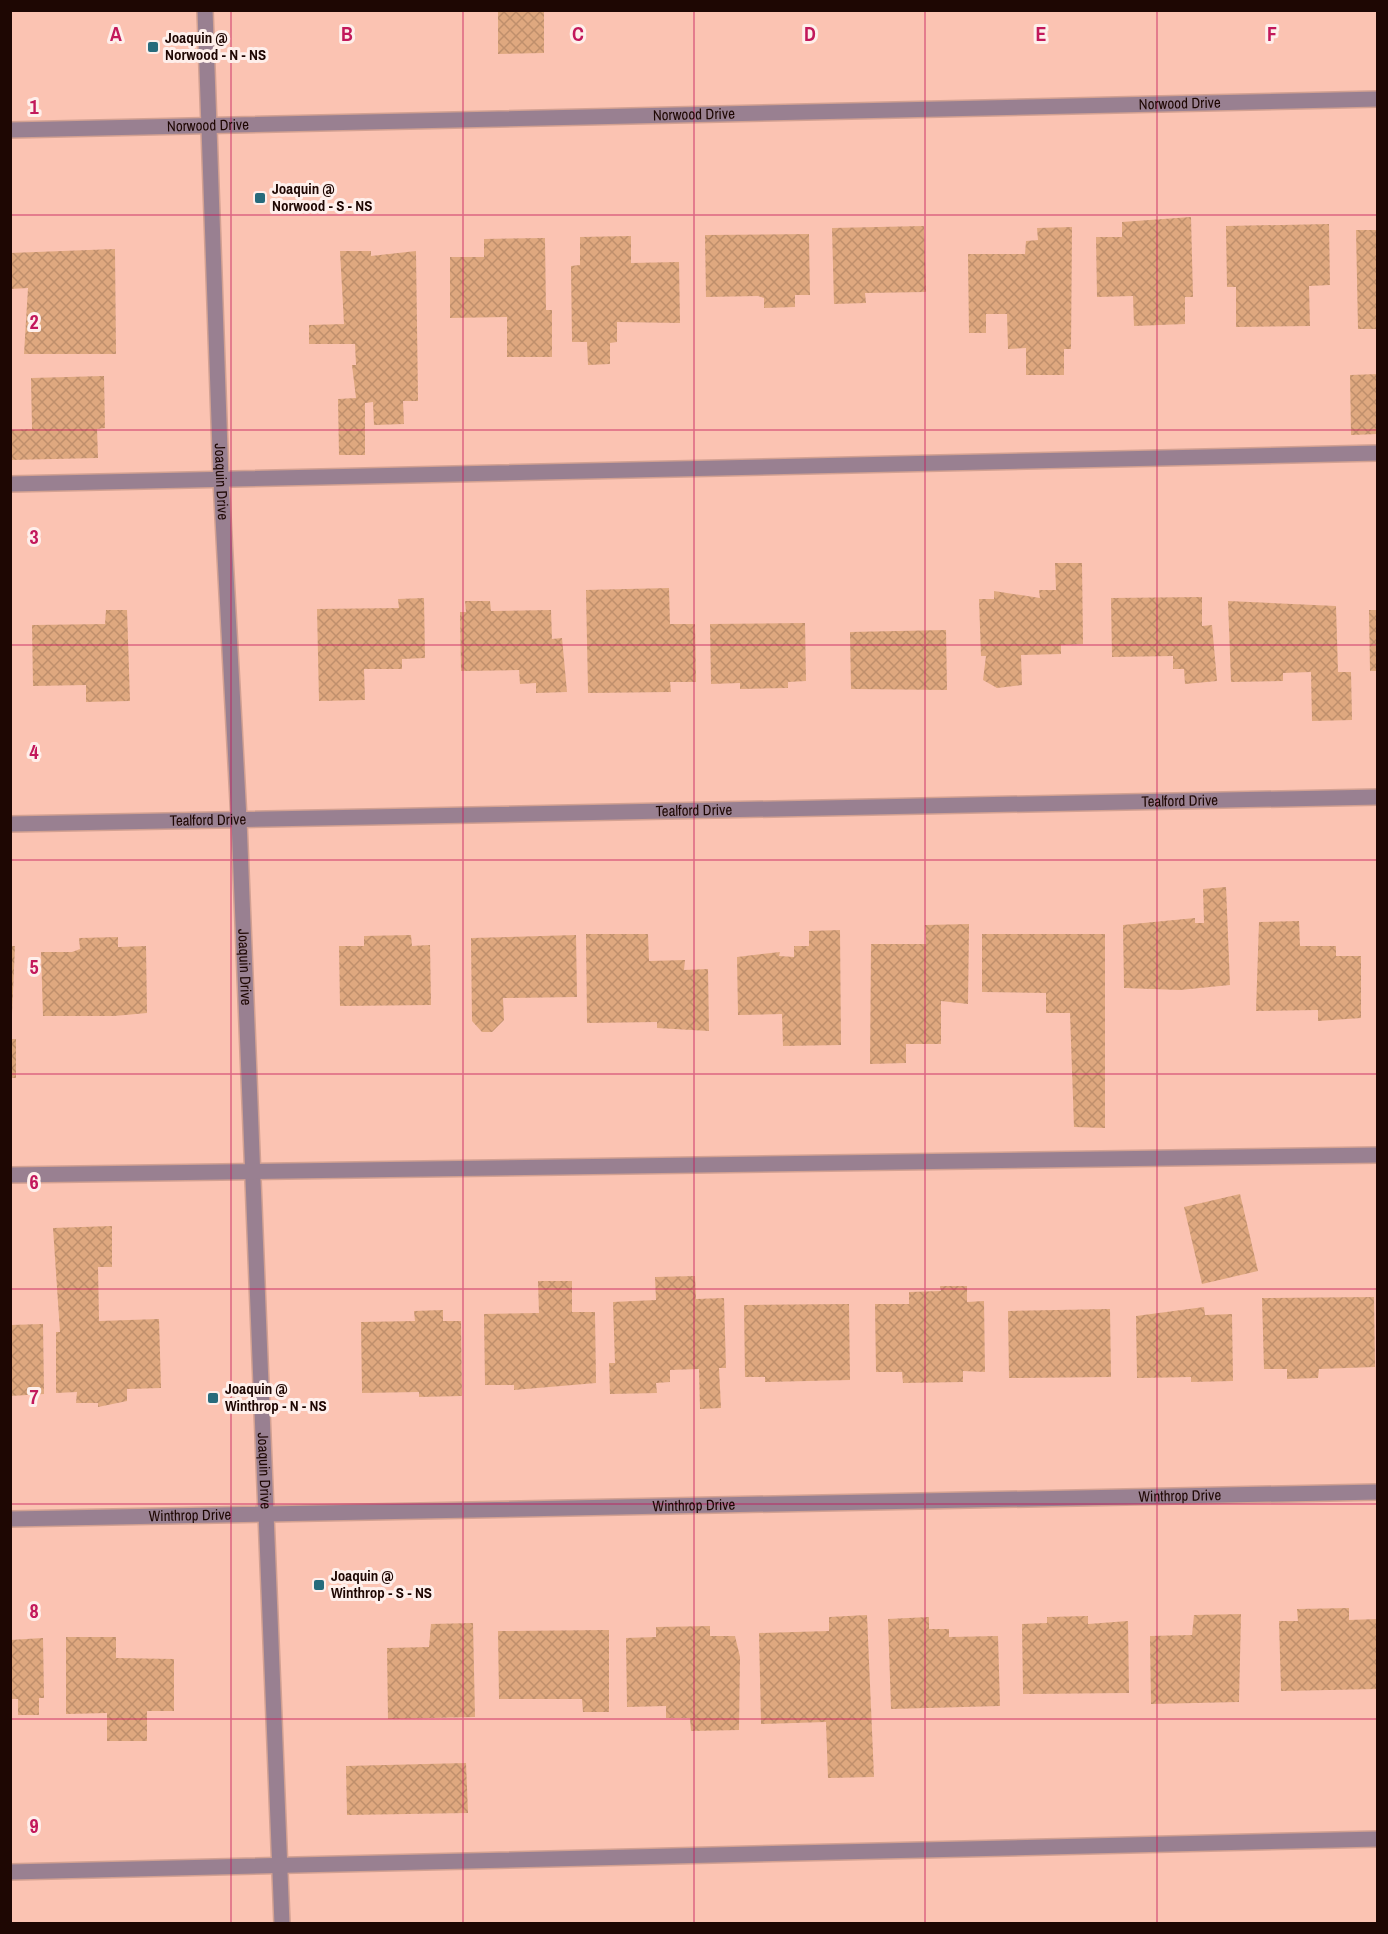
<svg xmlns="http://www.w3.org/2000/svg" width="1388" height="1934" font-family="'Archivo Narrow',sans-serif">
<defs>
<pattern id="building-cross-hatch" width="8" height="8" patternUnits="userSpaceOnUse" patternTransform="scale(1.5)"><rect width="8" height="8" fill="#dfa87f"/><path d="M0 0l8 8M0 8l8-8" fill="none" stroke="#bf8f6c"/></pattern>
</defs>
<rect width="100%" height="100%" fill="#fbc3b2"/>
<g fill="url(#building-cross-hatch)">
<polygon points="498,10 544,10 544,53 498,54"/>
<polygon points="1191,217 1193,297 1185,297 1185,324 1134,326 1133,296 1097,297 1096,237 1122,237 1122,222"/>
<polygon points="1329,224 1330,285 1309,286 1310,326 1236,327 1236,287 1227,287 1226,226"/>
<polygon points="924,226 926,292 865,293 866,303 834,304 832,228"/>
<polygon points="1072,227 1071,349 1064,349 1064,375 1026,375 1026,348 1008,349 1007,314 986,314 986,333 969,333 968,254 1025,254 1026,241 1038,240 1037,228"/>
<polygon points="1356,230 1378,230 1378,329 1358,329"/>
<polygon points="809,234 810,295 795,295 795,307 764,308 764,298 758,296 706,297 705,235"/>
<polygon points="631,236 631,263 679,262 680,323 617,322 617,342 610,343 610,364 588,365 587,342 572,342 571,266 580,265 580,237"/>
<polygon points="545,238 546,310 552,310 552,357 507,357 507,317 450,318 450,257 484,257 484,239"/>
<polygon points="115,249 116,354 24,354 28,288 10,289 10,253"/>
<polygon points="340,251 371,251 371,256 416,251 418,401 403,401 404,424 374,425 373,402 365,403 365,455 339,455 338,399 356,398 352,365 356,365 355,344 309,344 309,325 344,324"/>
<polygon points="1378,374 1378,434 1351,435 1350,375"/>
<polygon points="104,376 105,428 97,429 98,458 10,460 10,430 32,429 31,378"/>
<polygon points="1055,563 1082,563 1083,644 1061,645 1061,654 1021,655 1022,685 997,688 983,680 986,656 981,656 979,599 994,599 994,591 1040,598 1039,590 1056,590"/>
<polygon points="669,588 670,624 695,624 696,682 670,682 671,692 588,693 586,590"/>
<polygon points="1202,597 1202,626 1212,625 1217,681 1185,684 1184,669 1173,669 1173,656 1112,657 1111,598"/>
<polygon points="424,598 425,658 402,659 402,669 364,669 365,700 319,701 317,609 399,608 398,599"/>
<polygon points="465,601 490,601 491,611 551,610 552,639 562,638 567,692 536,693 536,683 520,684 519,670 461,671 460,612 466,612"/>
<polygon points="1228,601 1336,606 1338,672 1351,672 1352,720 1312,721 1311,672 1283,673 1283,681 1231,682"/>
<polygon points="106,610 127,610 130,701 86,702 86,685 33,686 32,625 105,624"/>
<polygon points="1369,610 1378,610 1378,671 1370,671"/>
<polygon points="805,623 806,681 788,682 788,688 740,689 740,683 711,684 710,624"/>
<polygon points="946,630 947,690 851,689 850,632"/>
<polygon points="1226,887 1230,985 1180,990 1124,988 1123,925 1195,918 1195,923 1204,923 1203,889"/>
<polygon points="1299,921 1300,946 1336,946 1336,956 1361,956 1361,1018 1318,1021 1318,1010 1256,1011 1259,922"/>
<polygon points="969,924 968,1004 941,1001 941,1044 906,1044 906,1063 870,1064 871,944 926,944 925,925"/>
<polygon points="840,930 841,1045 783,1046 782,1014 738,1015 737,957 780,952 779,956 794,957 794,946 809,946 809,931"/>
<polygon points="586,934 648,934 649,961 685,960 684,970 708,969 709,1031 657,1028 657,1022 587,1023"/>
<polygon points="982,934 1105,934 1105,1128 1074,1127 1070,1013 1046,1013 1046,993 982,992"/>
<polygon points="411,935 412,946 430,945 431,1005 340,1006 339,946 364,946 364,936"/>
<polygon points="576,935 577,997 503,998 504,1020 492,1032 482,1032 472,1021 471,938"/>
<polygon points="118,937 118,947 146,946 147,1013 114,1016 43,1016 41,952 72,952 80,949 79,938"/>
<polygon points="10,946 15,946 12,1014 10,1014"/>
<rect x="10" y="1039" width="6" height="39"/>
<polygon points="1240,1194 1258,1271 1202,1284 1184,1207"/>
<polygon points="112,1226 112,1267 98,1267 99,1321 159,1319 161,1388 127,1389 127,1401 98,1407 98,1403 76,1403 77,1392 56,1393 56,1332 60,1332 53,1228"/>
<polygon points="695,1276 696,1299 724,1298 726,1368 719,1368 721,1408 700,1409 699,1369 670,1370 670,1382 656,1383 657,1393 610,1394 609,1363 615,1363 613,1302 656,1300 655,1277"/>
<polygon points="538,1281 572,1281 572,1312 595,1312 596,1383 514,1390 514,1385 485,1385 484,1314 539,1313"/>
<polygon points="940,1286 967,1286 967,1302 984,1301 985,1372 963,1371 963,1382 903,1383 902,1372 876,1372 875,1304 909,1304 909,1292 941,1291"/>
<polygon points="1374,1297 1375,1367 1319,1369 1318,1378 1287,1379 1287,1369 1264,1369 1262,1298"/>
<polygon points="849,1304 850,1380 765,1382 765,1377 745,1377 744,1305"/>
<polygon points="1204,1307 1205,1315 1232,1314 1233,1381 1191,1382 1191,1377 1137,1378 1136,1316"/>
<polygon points="1110,1309 1111,1377 1009,1378 1008,1311"/>
<polygon points="443,1310 443,1321 461,1321 462,1396 419,1397 419,1392 362,1393 361,1322 415,1321 414,1311"/>
<polygon points="43,1324 44,1394 10,1396 10,1325"/>
<polygon points="1349,1608 1349,1620 1378,1619 1378,1689 1281,1691 1279,1621 1298,1621 1297,1609"/>
<polygon points="1241,1614 1239,1702 1151,1704 1150,1636 1192,1635 1194,1615"/>
<polygon points="867,1615 874,1777 828,1778 826,1722 761,1724 759,1633 829,1631 829,1617"/>
<polygon points="1088,1616 1088,1624 1128,1621 1129,1693 1023,1694 1022,1624 1047,1623 1047,1617"/>
<polygon points="929,1617 929,1629 949,1629 949,1637 998,1636 1000,1706 891,1709 888,1619"/>
<polygon points="473,1623 475,1717 388,1719 387,1648 429,1647 431,1624"/>
<polygon points="710,1626 710,1636 735,1636 740,1657 739,1730 691,1731 690,1718 666,1718 666,1706 627,1707 626,1638 656,1637 656,1627"/>
<polygon points="609,1630 609,1712 583,1712 582,1699 499,1699 498,1631"/>
<polygon points="66,1637 116,1637 116,1658 174,1659 174,1711 147,1711 147,1741 107,1741 107,1713 66,1714"/>
<polygon points="43,1638 44,1698 39,1698 39,1715 18,1715 18,1699 10,1699 10,1640"/>
<polygon points="466,1763 468,1813 347,1815 346,1766"/>
</g>
<g fill="none" stroke-linecap="round" stroke-linejoin="round">
<defs>
<g id="minor">
<path id="s1" d="M205 10 221 480 239 820 282 1924"/>
<path id="s2" d="M10 130 1378 99"/>
<polyline points="10,484 1378,453"/>
<path id="s3" d="M10 824 1378 797"/>
<polyline points="10,1175 1378,1155"/>
<path id="s4" d="M10 1519 1378 1492"/>
<polyline points="10,1872 1378,1839"/>
</g>
</defs>
<use href="#minor" stroke="#d3a192" stroke-width="18"/>
<use href="#minor" stroke="#998091" stroke-width="15"/>
</g>
<path fill="none" stroke="#c2185b" stroke-width="1.5" stroke-opacity="0.55" d="M231 10V1924M463 10V1924M694 10V1924M925 10V1924M1157 10V1924M10 215H1378M10 430H1378M10 645H1378M10 860H1378M10 1074H1378M10 1289H1378M10 1504H1378M10 1719H1378"/>
<g fill="#276b7c" stroke="#feefeb" stroke-width="2">
<rect x="147" y="41" width="12" height="12" rx="3"/>
<rect x="254" y="192" width="12" height="12" rx="3"/>
<rect x="207" y="1392" width="12" height="12" rx="3"/>
<rect x="313" y="1579" width="12" height="12" rx="3"/>
</g>
<g text-anchor="middle" stroke-width="6" stroke-linejoin="round" paint-order="stroke">
<g font-size="15" font-weight="bold" fill="#1e0703" stroke="#feefeb" text-anchor="start">
<text x="165" y="43">Joaquin @<tspan x="165" dy="17">Norwood - N - NS</tspan></text>
<text x="272" y="194">Joaquin @<tspan x="272" dy="17">Norwood - S - NS</tspan></text>
<text x="225" y="1394">Joaquin @<tspan x="225" dy="17">Winthrop - N - NS</tspan></text>
<text x="331" y="1581">Joaquin @<tspan x="331" dy="17">Winthrop - S - NS</tspan></text>
</g>
<g font-size="15" fill="#1e0703" stroke="#feefeb">
<text dy="5" stroke="none"><textPath href="#s2" startOffset="1170">Norwood Drive</textPath></text>
<text dy="5" stroke="none"><textPath href="#s2" startOffset="684">Norwood Drive</textPath></text>
<text dy="5" stroke="none"><textPath href="#s2" startOffset="198">Norwood Drive</textPath></text>
<text dy="5" stroke="none"><textPath href="#s1" startOffset="472">Joaquin Drive</textPath></text>
<text dy="5" stroke="none"><textPath href="#s3" startOffset="1170">Tealford Drive</textPath></text>
<text dy="5" stroke="none"><textPath href="#s3" startOffset="684">Tealford Drive</textPath></text>
<text dy="5" stroke="none"><textPath href="#s3" startOffset="198">Tealford Drive</textPath></text>
<text dy="5" stroke="none"><textPath href="#s1" startOffset="958">Joaquin Drive</textPath></text>
<text dy="5" stroke="none"><textPath href="#s1" startOffset="1462">Joaquin Drive</textPath></text>
<text dy="5" stroke="none"><textPath href="#s4" startOffset="1170">Winthrop Drive</textPath></text>
<text dy="5" stroke="none"><textPath href="#s4" startOffset="684">Winthrop Drive</textPath></text>
<text dy="5" stroke="none"><textPath href="#s4" startOffset="180">Winthrop Drive</textPath></text>
</g>
</g>
<g font-size="20" text-anchor="middle" font-weight="bold" fill="#c2185b" stroke="#feefeb" stroke-width="6" stroke-linejoin="round" paint-order="stroke">
<text x="116" y="41">A</text>
<text x="347" y="41">B</text>
<text x="578" y="41">C</text>
<text x="810" y="41">D</text>
<text x="1041" y="41">E</text>
<text x="1272" y="41">F</text>
<text x="34" y="114">1</text>
<text x="34" y="329">2</text>
<text x="34" y="544">3</text>
<text x="34" y="759">4</text>
<text x="34" y="974">5</text>
<text x="34" y="1189">6</text>
<text x="34" y="1404">7</text>
<text x="34" y="1618">8</text>
<text x="34" y="1833">9</text>
</g>
<rect width="1388" height="1934" fill="none" stroke="#1e0703" stroke-width="24"/>
</svg>
